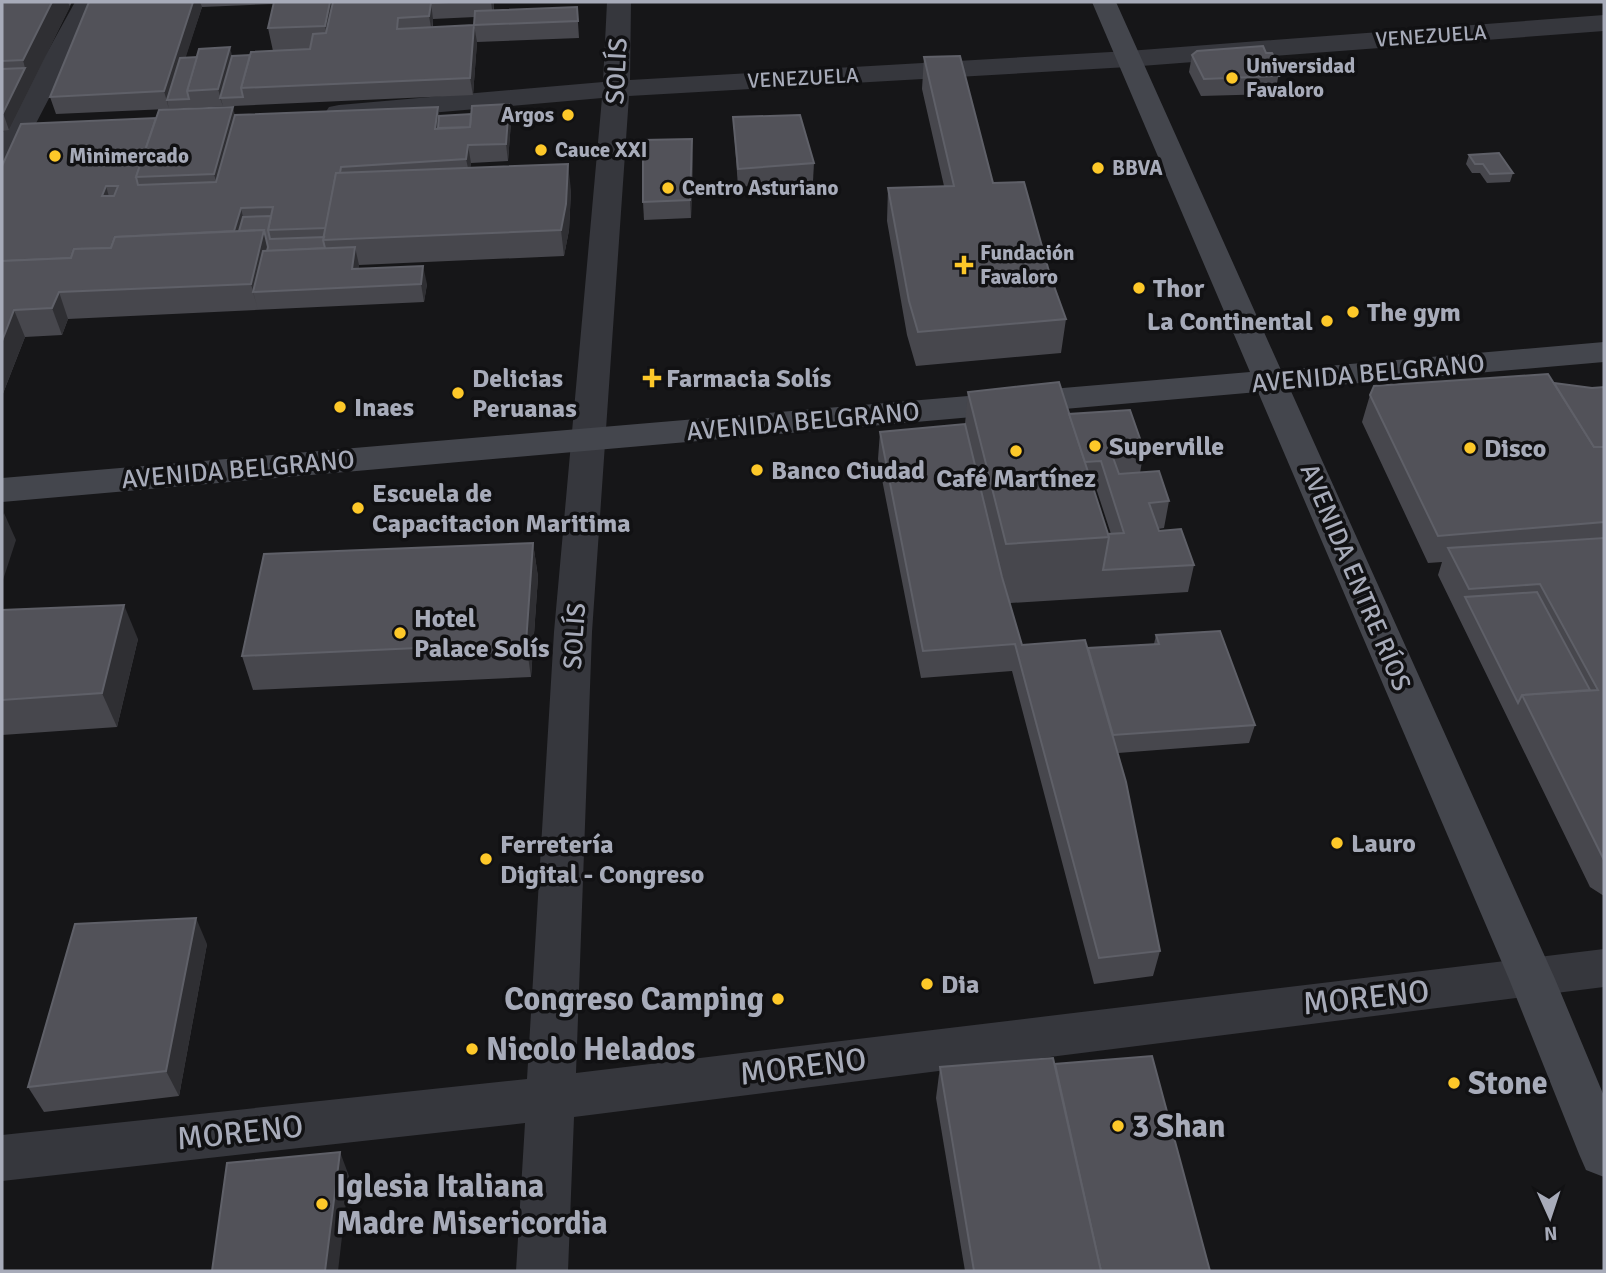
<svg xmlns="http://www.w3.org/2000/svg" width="1606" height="1273" font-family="Signika,sans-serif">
<rect width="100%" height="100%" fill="#161618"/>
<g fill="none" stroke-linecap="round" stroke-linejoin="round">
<g fill="#36373d" fill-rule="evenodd">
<polygon points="75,2 99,2 32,131 66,129 76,131 80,137 76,143 23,149 13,165 2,167 2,134"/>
<polygon points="607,2 631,2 630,80 1128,51 1604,15 1604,31 1128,67 629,96 592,632 576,1073 1604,949 1604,987 574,1117 568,1271 516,1271 525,1123 2,1181 2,1135 527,1079 554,632 602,98 339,121 329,119 325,113 329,107 339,105 603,82"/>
</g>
<polygon fill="#44464d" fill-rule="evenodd" points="1092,2 1116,2 1281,370 1604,342 1604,362 1290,389 1555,979 1604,1096 1604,1177 1586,1170 1579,1154 1509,979 1258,392 2,502 2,478 1250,372"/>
</g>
<g fill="#47474d" fill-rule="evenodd">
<polygon points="2,2 72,2 9,130 2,131"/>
<path d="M89 2H494V11L577 7 579 38 477 42 473 95 56 114 50 97ZM274 4 268 28 273 51 250 55 185 58 202 7ZM475 17 474 25 433 27V19Z"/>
<polygon points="1266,53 1280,67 1275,94 1201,96 1189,72 1192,55"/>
<polygon points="924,57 993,183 1050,275 1066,319 1061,353 916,366 907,335 887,221 888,188 944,186 922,89"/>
<polygon points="235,115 439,116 511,122 508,161 471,163 470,168 571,190 569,230 564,256 359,265 358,269 427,284 424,302 68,319 62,335 25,337 2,396 2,166"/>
<polygon points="733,117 814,163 813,181 738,187"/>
<polygon points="1469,155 1513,173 1510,182 1487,183 1480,173 1472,173 1466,164"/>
<polygon points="693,157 691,218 644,220 643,202"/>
<polygon points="1554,383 1592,388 1604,387 1604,896 1590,887 1438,575 1442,562 1428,563 1362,422 1370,395"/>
<path d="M968 392 1069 414 1144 450 1140 473 1169 501 1164 528 1158 529 1159 531 1194 565 1188 592 1010 603 1022 645 1088 648 1154 644 1156 635 1255 725 1249 743 1118 753 1160 951 1153 976 1094 984 1012 671 921 678 878 459 880 432 965 424ZM1093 488H1096L1111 534H1108Z"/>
<polygon points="533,543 538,577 531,677 253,690 242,656"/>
<polygon points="2,610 138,639 117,727 2,735"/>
<polygon points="207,944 179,1096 44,1112 28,1087"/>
<polygon points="1055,1064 1210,1271 965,1271 936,1098 940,1067"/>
</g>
<g fill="#2f2f33">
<polygon points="52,2 68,2 70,7 9,130 3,113 25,68 23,60"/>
<polygon points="193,2 200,2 202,7 172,100 167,100 169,109 164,91"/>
<polygon points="330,2 339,2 330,50 325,26"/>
<polygon points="491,2 494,2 493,17"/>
<polygon points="431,3 433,19 432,33 429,16"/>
<polygon points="474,25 477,42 473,95 470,78"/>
<polygon points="230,47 234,64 220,98 223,106 218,89"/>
<polygon points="509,104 511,122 508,161 506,144"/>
<polygon points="233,107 239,132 221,200 214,174"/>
<polygon points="438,107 441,124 439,137 435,129"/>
<polygon points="692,139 693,157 691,218 690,200"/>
<polygon points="468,145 471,163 467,194 468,168 466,159"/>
<polygon points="568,164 571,190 569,230 564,256 561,230"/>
<polygon points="106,186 111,204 102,196"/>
<polygon points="241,208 245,226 232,239"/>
<polygon points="264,230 271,256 253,292 258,310 251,284"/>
<polygon points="355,247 359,265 356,287 352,269"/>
<polygon points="423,266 427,284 424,302 421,284"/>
<polygon points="59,292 68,319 62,335 52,308"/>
<polygon points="14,310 25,337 2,396 2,341"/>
<polygon points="4,513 16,540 2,583 2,519"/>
<polygon points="533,543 538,577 531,677 526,643"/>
<polygon points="124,605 138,639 117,727 102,693"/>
<polygon points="196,918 207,944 179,1096 166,1071"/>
<polygon points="340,1152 349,1176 338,1271 325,1271"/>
</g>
<g fill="#525259" stroke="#5f6068" stroke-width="2" fill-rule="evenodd">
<polygon points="2,2 52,2 23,60 2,61"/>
<polygon points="89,2 193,2 164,91 50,97"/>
<polygon points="274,2 330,2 325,26 268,28"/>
<polygon points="333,2 449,2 431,3 429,16 398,18 397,29 474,25 475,11 577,7 578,21 474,25 470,78 241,88 251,52 310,49 313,34 326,33"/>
<polygon points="1263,46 1266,53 1272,53 1280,67 1274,67 1279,76 1204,79 1192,55 1197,51"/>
<polygon points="230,47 218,89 187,91 199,49"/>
<polygon points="250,55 241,88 243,97 220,98 232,56"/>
<polygon points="960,56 993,183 1024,182 1050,275 1066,319 918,332 909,301 888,188 954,186 924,57"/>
<polygon points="197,57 187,91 189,99 167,100 180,58"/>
<polygon points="25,68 3,113 2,113 2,69"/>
<path d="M509 104 506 144 468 145 466 159 341 167 340 173H336L326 228 268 230 273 207 241 208 234 231 115 237 111 248 74 249 71 258 2 261V166L21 124 156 118 136 177 138 185 216 182 235 115 438 107 435 129 470 127 472 106ZM106 186H118L114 196H102Z"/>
<polygon points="233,107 214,174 136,177 159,110"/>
<polygon points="471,114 470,127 438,128 439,116"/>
<polygon points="800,115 814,163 738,169 733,117"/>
<polygon points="692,139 690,200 643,202 643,140"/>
<polygon points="1499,153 1513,173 1490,174 1483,164 1475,164 1469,155"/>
<polygon points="568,164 566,204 561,230 323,240 336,173"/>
<polygon points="271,216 268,230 270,239 324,237 323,240 325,248 267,251 268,247 264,230 239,231 243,217"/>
<polygon points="264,230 251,284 59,292 52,308 14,310 2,341 2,261 71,258 74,249 111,248 115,237"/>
<polygon points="355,247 352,269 423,266 421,284 253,292 263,251"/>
<polygon points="1548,374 1594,447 1604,447 1604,522 1438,536 1370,395 1374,386"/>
<polygon points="1059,382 1109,537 1006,544 968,392"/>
<polygon points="1554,383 1592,388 1604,387 1604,447 1594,447"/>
<polygon points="1130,410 1144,450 1111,452 1119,474 1159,471 1169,501 1149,503 1159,531 1181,529 1194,565 1103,570 1109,537 1108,534 1124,533 1101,461 1085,462 1069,414"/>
<polygon points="965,424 1002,577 1022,645 1085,640 1126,782 1160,951 1099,958 1015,644 923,651 880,432"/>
<polygon points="1604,538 1604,860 1522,695 1598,690 1540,584 1469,589 1448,548"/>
<polygon points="533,543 526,643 242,656 264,554"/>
<polygon points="1537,592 1590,690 1522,695 1518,703 1465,597"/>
<polygon points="124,605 102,693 2,700 2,610"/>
<polygon points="1220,631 1255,725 1113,735 1088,648 1159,644 1156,635"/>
<polygon points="196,918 166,1071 28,1087 75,924"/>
<polygon points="1152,1056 1210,1271 1101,1271 1055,1064"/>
<polygon points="1053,1058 1101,1271 974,1271 940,1067"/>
<polygon points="340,1152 325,1271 212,1271 227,1163"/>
</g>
<g fill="#fdc829" stroke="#111113" stroke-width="2.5">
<circle cx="1232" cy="78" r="7"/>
<circle cx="568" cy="115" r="7"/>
<circle cx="541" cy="150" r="7"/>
<circle cx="55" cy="156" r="7"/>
<circle cx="1098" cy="168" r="7"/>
<circle cx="668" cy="188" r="7"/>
<path d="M960.5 254.5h7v7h7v7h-7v7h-7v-7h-7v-7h7z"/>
<circle cx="1139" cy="288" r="7"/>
<circle cx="1353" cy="312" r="7"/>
<circle cx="1327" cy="321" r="7"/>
<path d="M648.5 367.5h7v7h7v7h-7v7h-7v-7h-7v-7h7z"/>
<circle cx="458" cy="393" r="7"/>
<circle cx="340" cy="407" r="7"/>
<circle cx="1095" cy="446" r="7"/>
<circle cx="1470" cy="448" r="7"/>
<circle cx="1016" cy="451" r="7"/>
<circle cx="757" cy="470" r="7"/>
<circle cx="358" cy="508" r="7"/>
<circle cx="400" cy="633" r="7"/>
<circle cx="1337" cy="843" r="7"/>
<circle cx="486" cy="859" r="7"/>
<circle cx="927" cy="984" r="7"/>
<circle cx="778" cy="999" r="7"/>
<circle cx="472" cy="1049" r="7"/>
<circle cx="1454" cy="1083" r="7"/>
<circle cx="1118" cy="1126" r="7"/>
<circle cx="322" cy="1204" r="7"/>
</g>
<g text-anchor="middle" stroke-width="7" stroke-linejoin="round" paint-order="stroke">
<g font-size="21" fill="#a7abb9" stroke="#111113">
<text transform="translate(1431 36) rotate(-4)" y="7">VENEZUELA</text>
<text transform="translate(803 78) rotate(-3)" y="7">VENEZUELA</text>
</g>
<g font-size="21" font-weight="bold" fill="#a7abb9" stroke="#111113" text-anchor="start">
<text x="1246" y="73">Universidad<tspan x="1246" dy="24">Favaloro</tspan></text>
<text x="554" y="122" text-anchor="end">Argos</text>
<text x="555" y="157">Cauce XXI</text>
<text x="69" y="163">Minimercado</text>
<text x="1112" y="175">BBVA</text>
<text x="682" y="195">Centro Asturiano</text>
<text x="980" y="260">Fundación<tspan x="980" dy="24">Favaloro</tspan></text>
</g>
<g font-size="26" fill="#a7abb9" stroke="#111113">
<text transform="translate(616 71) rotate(-87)" y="9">SOLÍS</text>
<text transform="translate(1368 373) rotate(-5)" y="9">AVENIDA BELGRANO</text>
<text transform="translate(803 421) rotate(-5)" y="9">AVENIDA BELGRANO</text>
<text transform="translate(238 469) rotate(-5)" y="9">AVENIDA BELGRANO</text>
<text transform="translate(1356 577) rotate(67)" y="9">AVENIDA ENTRE RÍOS</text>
<text transform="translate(574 636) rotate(-86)" y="9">SOLÍS</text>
</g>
<g font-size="26" font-weight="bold" fill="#a7abb9" stroke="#111113" text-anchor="start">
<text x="1153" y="297">Thor</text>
<text x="1367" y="321">The gym</text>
<text x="1313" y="330" text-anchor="end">La Continental</text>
<text x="472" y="387">Delicias<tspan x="472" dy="30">Peruanas</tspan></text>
<text x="666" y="387">Farmacia Solís</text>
<text x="354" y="416">Inaes</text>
<text x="1109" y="455">Superville</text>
<text x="1484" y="457">Disco</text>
<text x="771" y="479">Banco Ciudad</text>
<text x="1016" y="487" text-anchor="middle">Café Martínez</text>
<text x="372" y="502">Escuela de<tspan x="372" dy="30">Capacitacion Maritima</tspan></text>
<text x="414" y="627">Hotel<tspan x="414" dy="30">Palace Solís</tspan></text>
<text x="1351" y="852">Lauro</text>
<text x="500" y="853">Ferretería<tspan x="500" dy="30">Digital - Congreso</tspan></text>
<text x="941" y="993">Dia</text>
</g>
<g font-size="32" fill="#a7abb9" stroke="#111113">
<text transform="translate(1366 997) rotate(-6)" y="11">MORENO</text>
<text transform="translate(803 1066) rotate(-7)" y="11">MORENO</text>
<text transform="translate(240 1132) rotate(-6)" y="11">MORENO</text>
</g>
<g font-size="32" font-weight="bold" fill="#a7abb9" stroke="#111113" text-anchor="start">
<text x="764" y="1010" text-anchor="end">Congreso Camping</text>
<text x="486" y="1060">Nicolo Helados</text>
<text x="1468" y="1094">Stone</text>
<text x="1132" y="1137">3 Shan</text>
<text x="336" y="1197">Iglesia Italiana<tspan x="336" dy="37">Madre Misericordia</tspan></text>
</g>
</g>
<rect width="1606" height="1273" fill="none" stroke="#a7abb9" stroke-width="7"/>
<g transform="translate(1550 1217) rotate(177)" stroke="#111113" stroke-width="5" paint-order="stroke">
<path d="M0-5L12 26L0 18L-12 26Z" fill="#a7abb9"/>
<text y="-10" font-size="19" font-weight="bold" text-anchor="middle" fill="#a7abb9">N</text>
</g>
</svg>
